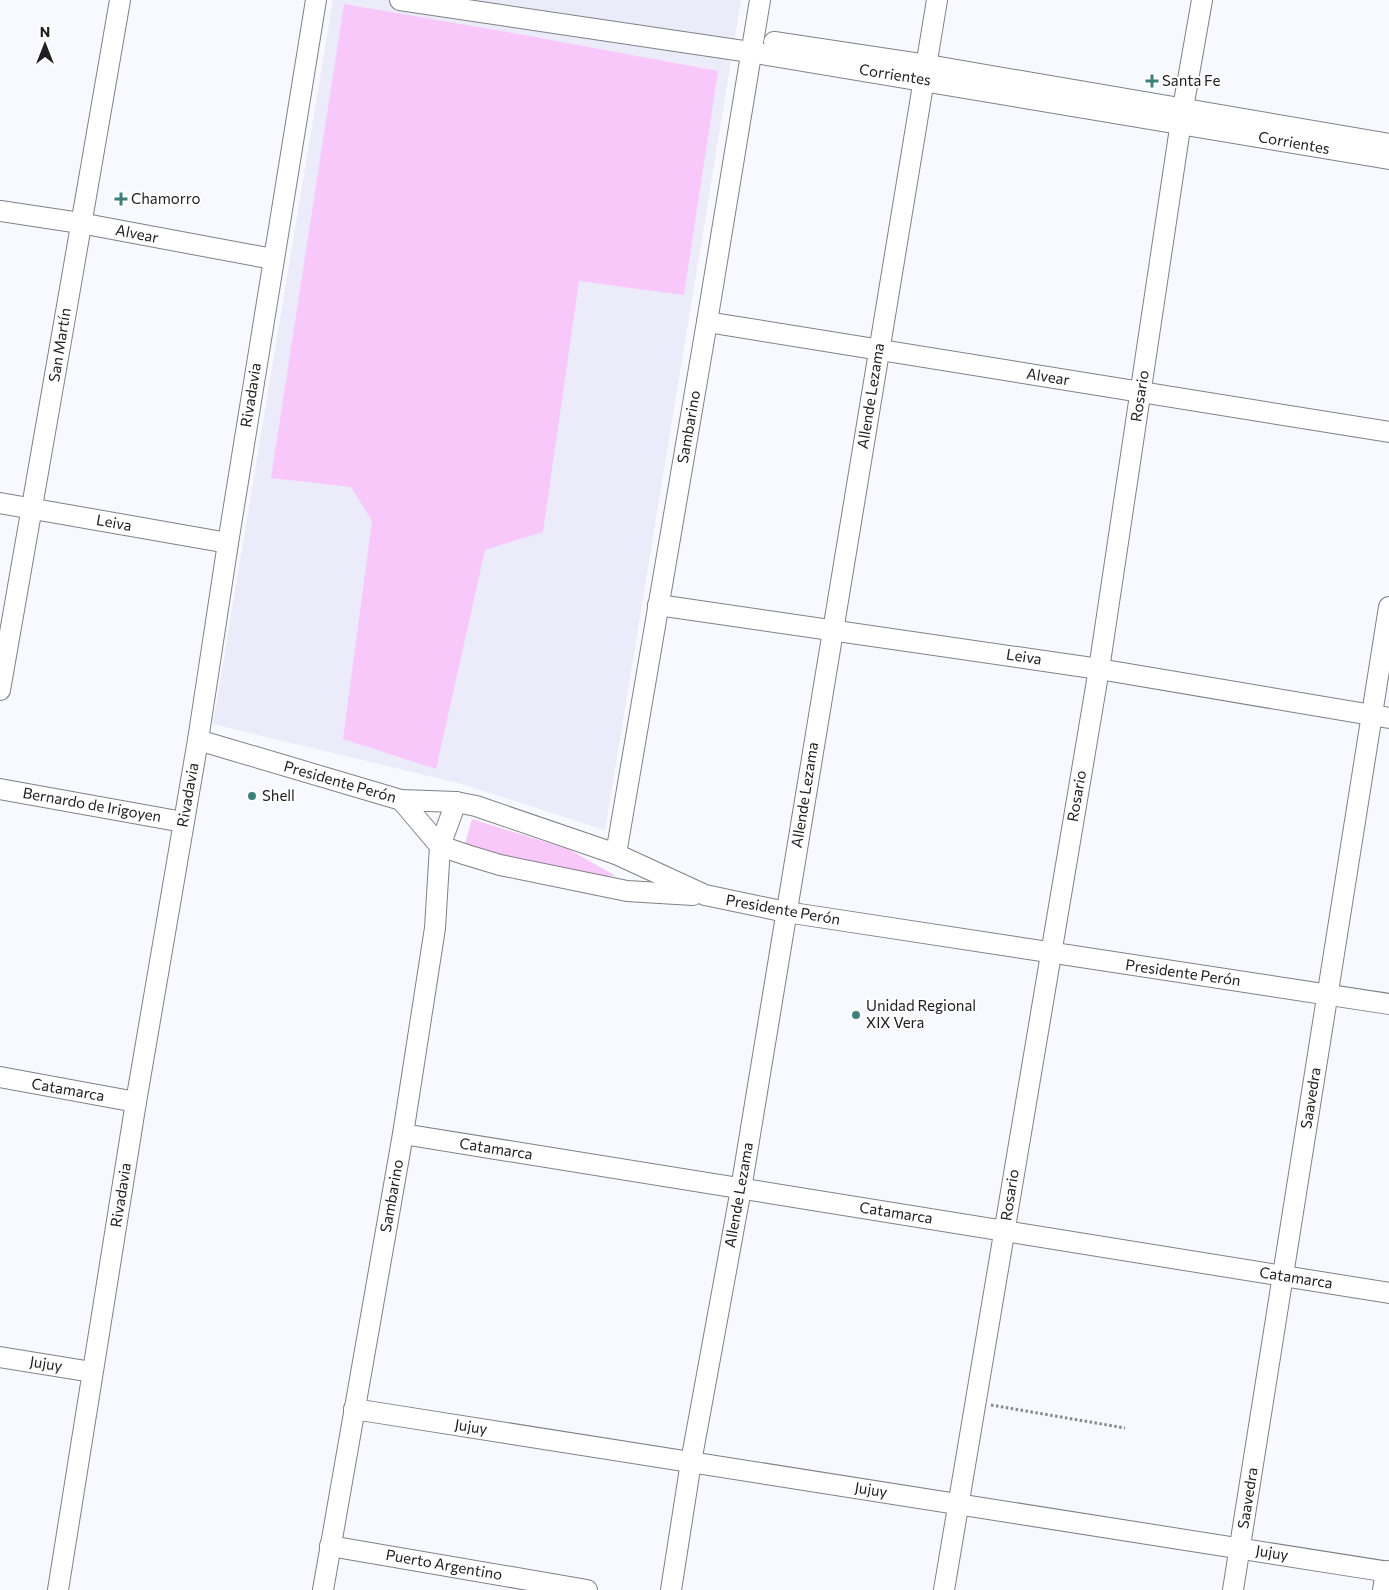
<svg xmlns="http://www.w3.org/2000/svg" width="1389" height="1590" font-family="Commissioner,sans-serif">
<rect width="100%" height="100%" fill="#f8f8ff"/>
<polygon fill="#ebebf9" points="333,0 741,0 605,830 462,784 213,724"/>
<g fill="#f9c8fb">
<polygon points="344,4 513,33 718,71 684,295 579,281 543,532 485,550 436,769 343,739 372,521 351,487 271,478"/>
<polygon points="472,819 568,849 616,876 578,876 464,848"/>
</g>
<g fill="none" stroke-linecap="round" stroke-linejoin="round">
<defs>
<g id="minor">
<polyline points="400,0 750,52 1389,159"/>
<polyline points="774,42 927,65 1389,144"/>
<polyline points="0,211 80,223 273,259"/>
<polyline points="707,322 1389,432"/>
<polyline points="0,503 228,543"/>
<polyline points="658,605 1099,669 1389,718"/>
<path d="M0 690C42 460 79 230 120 0"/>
<polyline points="198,740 401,800 456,802 476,806 616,854 705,895 786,912 1389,1004"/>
<polyline points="0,789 183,822"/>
<polyline points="401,800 440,846 467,855 500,865 627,891 693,895"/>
<polyline points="616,854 707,322 760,0"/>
<polyline points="0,1077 136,1102"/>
<polyline points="403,1134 1389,1293"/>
<polyline points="0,1357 92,1372"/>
<polyline points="354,1409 1389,1572"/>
<polyline points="330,1546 587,1590"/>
<polyline points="58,1590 136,1102 198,740 228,543 316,0"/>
<polyline points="323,1590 403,1134 435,928 440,846 456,802"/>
<polyline points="671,1590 691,1462 741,1189 937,0"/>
<polyline points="944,1590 1099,669 1183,108 1202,0"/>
<polyline points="1233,1590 1389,607"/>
<polyline points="1383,1590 1386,1571"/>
</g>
</defs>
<use href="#minor" stroke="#808187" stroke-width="22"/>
<polyline stroke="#87878c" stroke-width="3" stroke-dasharray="2.5 2.5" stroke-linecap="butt" points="991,1405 1125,1428"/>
<use href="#minor" stroke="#fff" stroke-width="20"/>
</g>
<g fill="#3b8179" stroke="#fff" stroke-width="2">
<path d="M1149.5 73.5h5v5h5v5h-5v5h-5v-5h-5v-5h5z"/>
<path d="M118.5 191.5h5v5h5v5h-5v5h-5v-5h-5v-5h5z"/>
<circle cx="252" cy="796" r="5"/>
<circle cx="856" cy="1015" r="5"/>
</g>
<g text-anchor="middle" stroke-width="4" stroke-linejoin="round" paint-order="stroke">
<g font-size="15" fill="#202023" stroke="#fff">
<text transform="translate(895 75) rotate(9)" y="5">Corrientes</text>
<text transform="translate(1294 143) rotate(10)" y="5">Corrientes</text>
<text transform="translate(137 234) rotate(11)" y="5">Alvear</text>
<text transform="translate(60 345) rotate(-81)" y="5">San Martín</text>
<text transform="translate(1048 377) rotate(9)" y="5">Alvear</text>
<text transform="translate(251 395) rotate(-81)" y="5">Rivadavia</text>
<text transform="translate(871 396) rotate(-81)" y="5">Allende Lezama</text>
<text transform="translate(1140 396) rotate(-81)" y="5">Rosario</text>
<text transform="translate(689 427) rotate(-80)" y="5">Sambarino</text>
<text transform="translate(114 523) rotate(10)" y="5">Leiva</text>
<text transform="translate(1024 657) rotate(9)" y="5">Leiva</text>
<text transform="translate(340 782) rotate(16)" y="5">Presidente Perón</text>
<text transform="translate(188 795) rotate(-80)" y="5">Rivadavia</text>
<text transform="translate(805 795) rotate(-81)" y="5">Allende Lezama</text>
<text transform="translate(1077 796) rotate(-80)" y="5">Rosario</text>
<text transform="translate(92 805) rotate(10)" y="5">Bernardo de Irigoyen</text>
<text transform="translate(783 910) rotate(10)" y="5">Presidente Perón</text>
<text transform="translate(1183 973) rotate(8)" y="5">Presidente Perón</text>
<text transform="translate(68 1090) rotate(10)" y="5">Catamarca</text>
<text transform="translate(1311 1098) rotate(-81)" y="5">Saavedra</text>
<text transform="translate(496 1149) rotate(9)" y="5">Catamarca</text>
<text transform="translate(121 1195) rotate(-81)" y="5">Rivadavia</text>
<text transform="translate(739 1195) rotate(-80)" y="5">Allende Lezama</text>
<text transform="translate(1010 1195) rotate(-81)" y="5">Rosario</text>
<text transform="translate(392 1196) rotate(-80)" y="5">Sambarino</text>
<text transform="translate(896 1213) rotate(9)" y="5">Catamarca</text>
<text transform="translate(1296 1278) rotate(9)" y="5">Catamarca</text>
<text transform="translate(46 1364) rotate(9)" y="5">Jujuy</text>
<text transform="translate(471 1427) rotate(9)" y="5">Jujuy</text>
<text transform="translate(871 1490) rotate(9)" y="5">Jujuy</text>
<text transform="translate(1248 1498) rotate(-81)" y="5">Saavedra</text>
<text transform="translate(1272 1553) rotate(9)" y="5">Jujuy</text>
<text transform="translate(444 1565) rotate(10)" y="5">Puerto Argentino</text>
</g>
<g font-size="15" fill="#202023" stroke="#fff" text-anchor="start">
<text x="1162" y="86">Santa Fe</text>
<text x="131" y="204">Chamorro</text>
<text x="262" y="801">Shell</text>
<text x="866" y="1011">Unidad Regional<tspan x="866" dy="17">XIX Vera</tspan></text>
</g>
</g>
<g transform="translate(45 45)" stroke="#ffffff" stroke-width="4" paint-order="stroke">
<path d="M0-4L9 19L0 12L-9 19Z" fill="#202023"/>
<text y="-8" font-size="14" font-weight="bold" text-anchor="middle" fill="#202023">N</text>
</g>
</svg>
